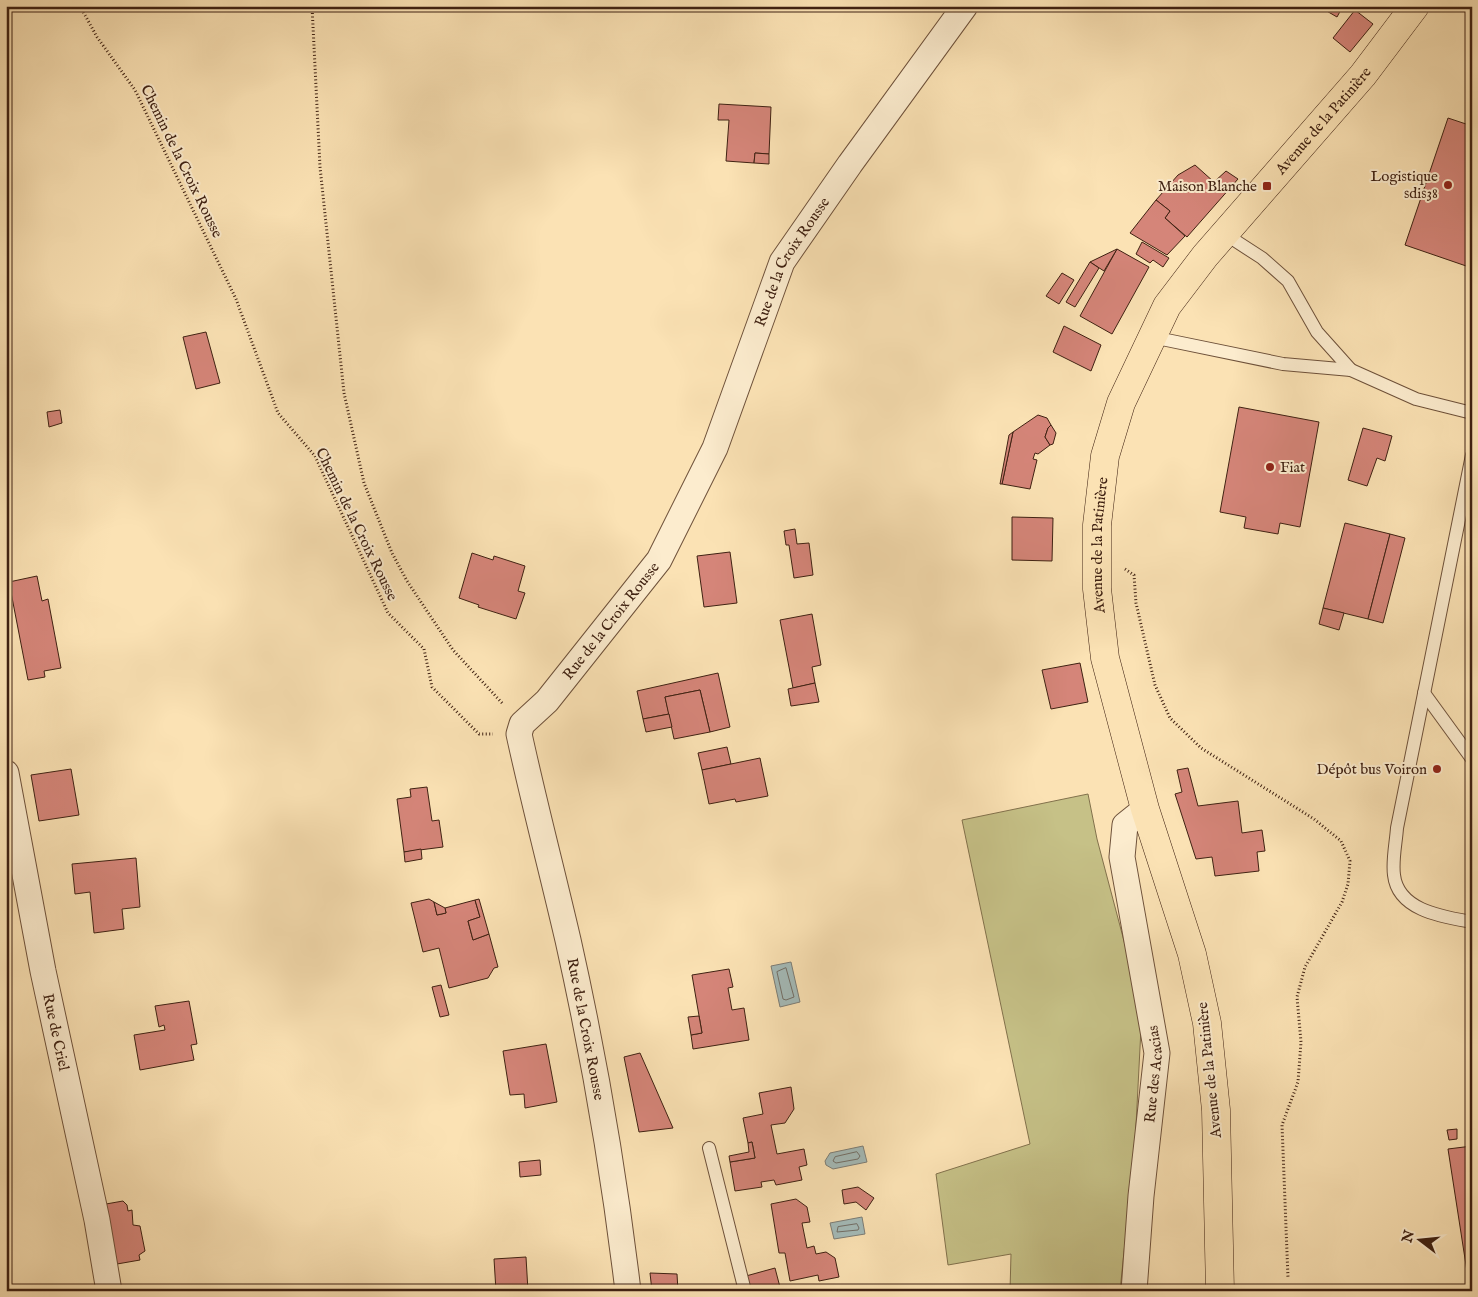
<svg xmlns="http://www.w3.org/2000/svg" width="1478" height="1297" font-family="'IM FELL English',serif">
<rect width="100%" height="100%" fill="#fbe2b4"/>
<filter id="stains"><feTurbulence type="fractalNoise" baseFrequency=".004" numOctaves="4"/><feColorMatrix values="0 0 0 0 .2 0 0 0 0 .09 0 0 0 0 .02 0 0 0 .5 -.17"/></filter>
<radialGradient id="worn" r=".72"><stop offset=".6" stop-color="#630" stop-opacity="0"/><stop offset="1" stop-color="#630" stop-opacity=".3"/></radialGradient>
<polygon fill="#c6c187" stroke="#82714c" points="1088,794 1097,839 1142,1009 1135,1145 1120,1291 1010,1291 1011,1254 948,1265 936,1174 1030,1144 962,820"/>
<g fill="#a4bbb9" stroke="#7c7d76">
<polygon points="791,962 800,1002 780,1007 771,966"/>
<polygon points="863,1146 867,1162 833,1169 826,1165 825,1161 830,1153"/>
<polygon points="862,1217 865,1234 834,1239 830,1223"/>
</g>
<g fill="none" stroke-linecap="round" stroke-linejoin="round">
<g stroke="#726e66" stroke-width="1">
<polygon points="786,968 794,997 786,1000 783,999 777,972"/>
<polygon points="857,1152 860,1156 858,1159 836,1163 833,1161 835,1157"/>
<polygon points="857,1224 859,1228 858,1230 837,1232 838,1227"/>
</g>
</g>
<g fill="#d58579" stroke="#3f2112">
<polygon points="1318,6 1343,6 1337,17"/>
<polygon points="1355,10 1373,24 1350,52 1333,38"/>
<polygon points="719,104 771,107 769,154 755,153 754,163 726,161 729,120 718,120"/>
<polygon points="1448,118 1472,126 1472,268 1405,245"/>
<polygon points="755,153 769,154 769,164 754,163"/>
<polygon points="1195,165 1214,182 1226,171 1238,179 1187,237 1165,218 1170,211 1156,200 1178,175"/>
<polygon points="1156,200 1170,211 1165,218 1185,236 1167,255 1130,233"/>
<polygon points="1142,242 1169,258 1163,267 1153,260 1150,263 1136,254"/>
<polygon points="1117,249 1149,267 1112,334 1080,316"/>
<polygon points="1117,249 1104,271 1090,262"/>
<polygon points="1090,262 1099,268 1075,307 1066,302"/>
<polygon points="1062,273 1074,280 1059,304 1046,296"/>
<polygon points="1064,326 1101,345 1091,371 1053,352"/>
<polygon points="206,332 220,383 196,389 183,337"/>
<polygon points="1239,407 1319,422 1300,527 1280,523 1278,534 1244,528 1246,517 1220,512"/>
<polygon points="60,410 62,423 49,427 47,412"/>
<polygon points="1038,415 1047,418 1051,425 1048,428 1045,437 1050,445 1038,454 1035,453 1033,459 1037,460 1030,489 1002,484 1013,432"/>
<polygon points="1051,425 1056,433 1053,444 1050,445 1045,437 1048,428"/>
<polygon points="1363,428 1392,436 1385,461 1377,458 1367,486 1348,480"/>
<polygon points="1013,432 1002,484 1000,484 1009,435"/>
<polygon points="1012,517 1053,518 1052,561 1012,560"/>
<polygon points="1345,523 1390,534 1368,619 1323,608"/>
<polygon points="795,529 797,544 809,543 813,575 794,578 789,545 786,545 784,531"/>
<polygon points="1390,534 1405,538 1383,623 1368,619"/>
<polygon points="730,552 737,603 704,607 697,556"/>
<polygon points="472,553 493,560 494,556 525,566 518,591 525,593 516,619 478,607 479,605 459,598"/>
<polygon points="37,576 42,601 48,599 61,668 44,671 45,677 28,680 9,582"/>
<polygon points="1323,608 1344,613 1339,630 1319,624"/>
<polygon points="812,614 821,665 812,667 815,683 793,688 780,620"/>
<polygon points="1080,663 1088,702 1051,709 1042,670"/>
<polygon points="718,673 730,727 710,732 700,690 665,697 669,714 643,719 637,691"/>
<polygon points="815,683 819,702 791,706 788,689"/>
<polygon points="700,690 710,732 674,739 665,697"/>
<polygon points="669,714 672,727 646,732 643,719"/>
<polygon points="727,747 731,764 702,770 698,753"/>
<polygon points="760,758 768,796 736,802 735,799 709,804 702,770"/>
<polygon points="1188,768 1198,806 1238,801 1242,833 1262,830 1265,851 1257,852 1259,871 1215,876 1212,857 1196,859 1175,794 1182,792 1177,770"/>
<polygon points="71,769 79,815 39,821 31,775"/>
<polygon points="427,787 432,821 439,820 443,847 404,852 397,799 411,797 410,789"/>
<polygon points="421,849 422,859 405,862 404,852"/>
<polygon points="136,858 140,907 122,909 124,929 94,933 90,892 75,894 72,864"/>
<polygon points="429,899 434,902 437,915 446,913 445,908 475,900 480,917 468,921 473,940 489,934 498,967 494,968 488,978 449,988 439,948 423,952 411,903"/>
<polygon points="479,899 489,934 473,940 468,921 480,917 475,900"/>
<polygon points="434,902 445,908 446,913 437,915"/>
<polygon points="729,969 733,987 728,988 732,1010 744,1008 749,1040 693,1049 691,1035 702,1033 692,975"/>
<polygon points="441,985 449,1015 440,1017 432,987"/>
<polygon points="189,1001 197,1044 191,1045 194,1060 140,1070 134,1035 165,1030 164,1025 159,1027 155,1006"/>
<polygon points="699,1016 702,1033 691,1035 688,1017"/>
<polygon points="546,1044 557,1102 525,1108 524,1094 510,1095 503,1051"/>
<polygon points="640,1053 673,1128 639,1132 624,1057"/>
<polygon points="791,1087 794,1109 785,1123 771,1125 777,1154 804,1149 807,1165 799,1167 802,1180 776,1185 774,1180 761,1182 762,1187 735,1191 730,1162 755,1158 752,1142 748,1143 743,1118 763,1114 759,1093"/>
<polygon points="1457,1129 1457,1139 1449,1140 1447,1130"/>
<polygon points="752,1142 755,1158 730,1162 729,1156 749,1152 748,1143"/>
<polygon points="1472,1146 1472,1291 1470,1291 1448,1149"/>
<polygon points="540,1160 541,1175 520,1177 519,1162"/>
<polygon points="858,1187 874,1198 866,1210 856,1202 844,1204 842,1190"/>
<polygon points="796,1199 807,1207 810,1222 802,1223 807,1248 814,1246 816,1254 826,1252 835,1258 839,1277 819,1281 818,1275 790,1281 785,1253 779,1253 771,1204"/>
<polygon points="123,1201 127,1205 128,1211 132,1210 133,1225 140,1226 145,1251 139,1255 140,1260 117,1264 106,1204"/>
<polygon points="526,1257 528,1291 496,1291 494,1259"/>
<polygon points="775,1268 781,1291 750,1291 746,1276"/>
<polygon points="650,1273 677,1274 678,1291 652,1291"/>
</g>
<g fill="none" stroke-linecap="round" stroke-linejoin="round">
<defs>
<g id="service">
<polyline points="1225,234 1262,258 1288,281 1317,332 1351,370"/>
<polyline points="1152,337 1283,364 1351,370 1416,399 1472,413"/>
<path d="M1472 455 1397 828C1396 843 1392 860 1394 875 1398 911 1444 917 1472 922"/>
<polyline points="1424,693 1472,759"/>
<polyline points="709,1148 745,1291"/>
</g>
<g id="minor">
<path id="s1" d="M6 773 43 971 97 1220 109 1291"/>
<path id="s2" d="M628 1291C614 1173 594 1056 568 940 552 871 534 803 519 734L522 724 547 701 659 560 715 448 782 262 850 164 965 6"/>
<path id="s3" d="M1134 1291 1141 1196 1157 1053 1122 857 1125 825 1145 809"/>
</g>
<g id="primary">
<path id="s4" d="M1220 1291 1216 1110 1207 1023 1192 954 1145 809 1105 658 1097 589V525L1105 456 1121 403 1167 306 1205 256 1363 75 1415 6"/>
</g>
</defs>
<use href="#service" stroke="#6e513a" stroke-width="14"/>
<use href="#minor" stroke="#6e513a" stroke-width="27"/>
<use href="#primary" stroke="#3f2112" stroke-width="29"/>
<g stroke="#3f2112" stroke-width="3" stroke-dasharray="1 2.5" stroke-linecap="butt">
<polyline points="80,6 97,37 135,90 236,299 278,413 315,456 388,613 424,649 432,687 479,734 493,734"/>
<polyline points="312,6 320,167 344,393 364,483 392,553 407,581 453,650 503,704"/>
<polyline points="1125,569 1134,575 1136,603 1155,685 1170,718 1201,748 1314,819 1341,841 1350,861 1348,884 1342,902 1305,967 1297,997 1301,1042 1298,1082 1282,1125 1288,1278"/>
</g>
<use href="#service" stroke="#fcecce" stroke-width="12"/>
<use href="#minor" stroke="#fcecce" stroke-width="25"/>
<use href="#primary" stroke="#fbe2b4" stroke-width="28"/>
</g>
<g fill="#8f2418" stroke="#fcecce" stroke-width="2">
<circle cx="1448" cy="185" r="5"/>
<rect x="1262" y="181" width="10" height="10" rx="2.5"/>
<circle cx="1270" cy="467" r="5"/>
<circle cx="1437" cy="769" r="5"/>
</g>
<g text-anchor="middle" stroke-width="4" stroke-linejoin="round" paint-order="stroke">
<g font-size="15" fill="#3f2112" stroke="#fcecce">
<text dy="5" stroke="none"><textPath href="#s4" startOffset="1256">Avenue de la Patinière</textPath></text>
<text transform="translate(182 161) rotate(64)" y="5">Chemin de la Croix Rousse</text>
<text dy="5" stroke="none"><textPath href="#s2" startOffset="1120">Rue de la Croix Rousse</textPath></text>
<text transform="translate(357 524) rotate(64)" y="5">Chemin de la Croix Rousse</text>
<text dy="5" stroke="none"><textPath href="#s4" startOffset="761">Avenue de la Patinière</textPath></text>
<text dy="5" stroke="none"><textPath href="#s2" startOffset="715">Rue de la Croix Rousse</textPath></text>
<text transform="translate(586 1029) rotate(79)" y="5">Rue de la Croix Rousse</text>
<text dy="5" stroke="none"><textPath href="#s1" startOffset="264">Rue de Criel</textPath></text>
<text transform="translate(1209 1070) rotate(-96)" y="5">Avenue de la Patinière</text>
<text dy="5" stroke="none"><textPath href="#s3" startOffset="218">Rue des Acacias</textPath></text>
</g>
<g font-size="15" fill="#3f2112" stroke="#fcecce" text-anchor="end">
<text x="1438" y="181">Logistique<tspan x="1438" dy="17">sdis38</tspan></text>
<text x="1257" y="191">Maison Blanche</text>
<text x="1280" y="472" text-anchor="start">Fiat</text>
<text x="1427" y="774">Dépôt bus Voiron</text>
</g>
</g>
<rect width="1478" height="1297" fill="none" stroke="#fbe2b4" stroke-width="25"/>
<rect x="8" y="8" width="1463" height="1282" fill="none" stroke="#3f2112" stroke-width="2.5"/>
<rect x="12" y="12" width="1453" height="1272" fill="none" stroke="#3f2112"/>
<g transform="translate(1420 1240) rotate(286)" stroke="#fcecce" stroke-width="4" paint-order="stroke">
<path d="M0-4L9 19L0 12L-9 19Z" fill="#3f2112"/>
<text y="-8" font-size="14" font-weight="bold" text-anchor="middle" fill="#3f2112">N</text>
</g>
<rect width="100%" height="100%" filter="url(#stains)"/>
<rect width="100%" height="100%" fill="url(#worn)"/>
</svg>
